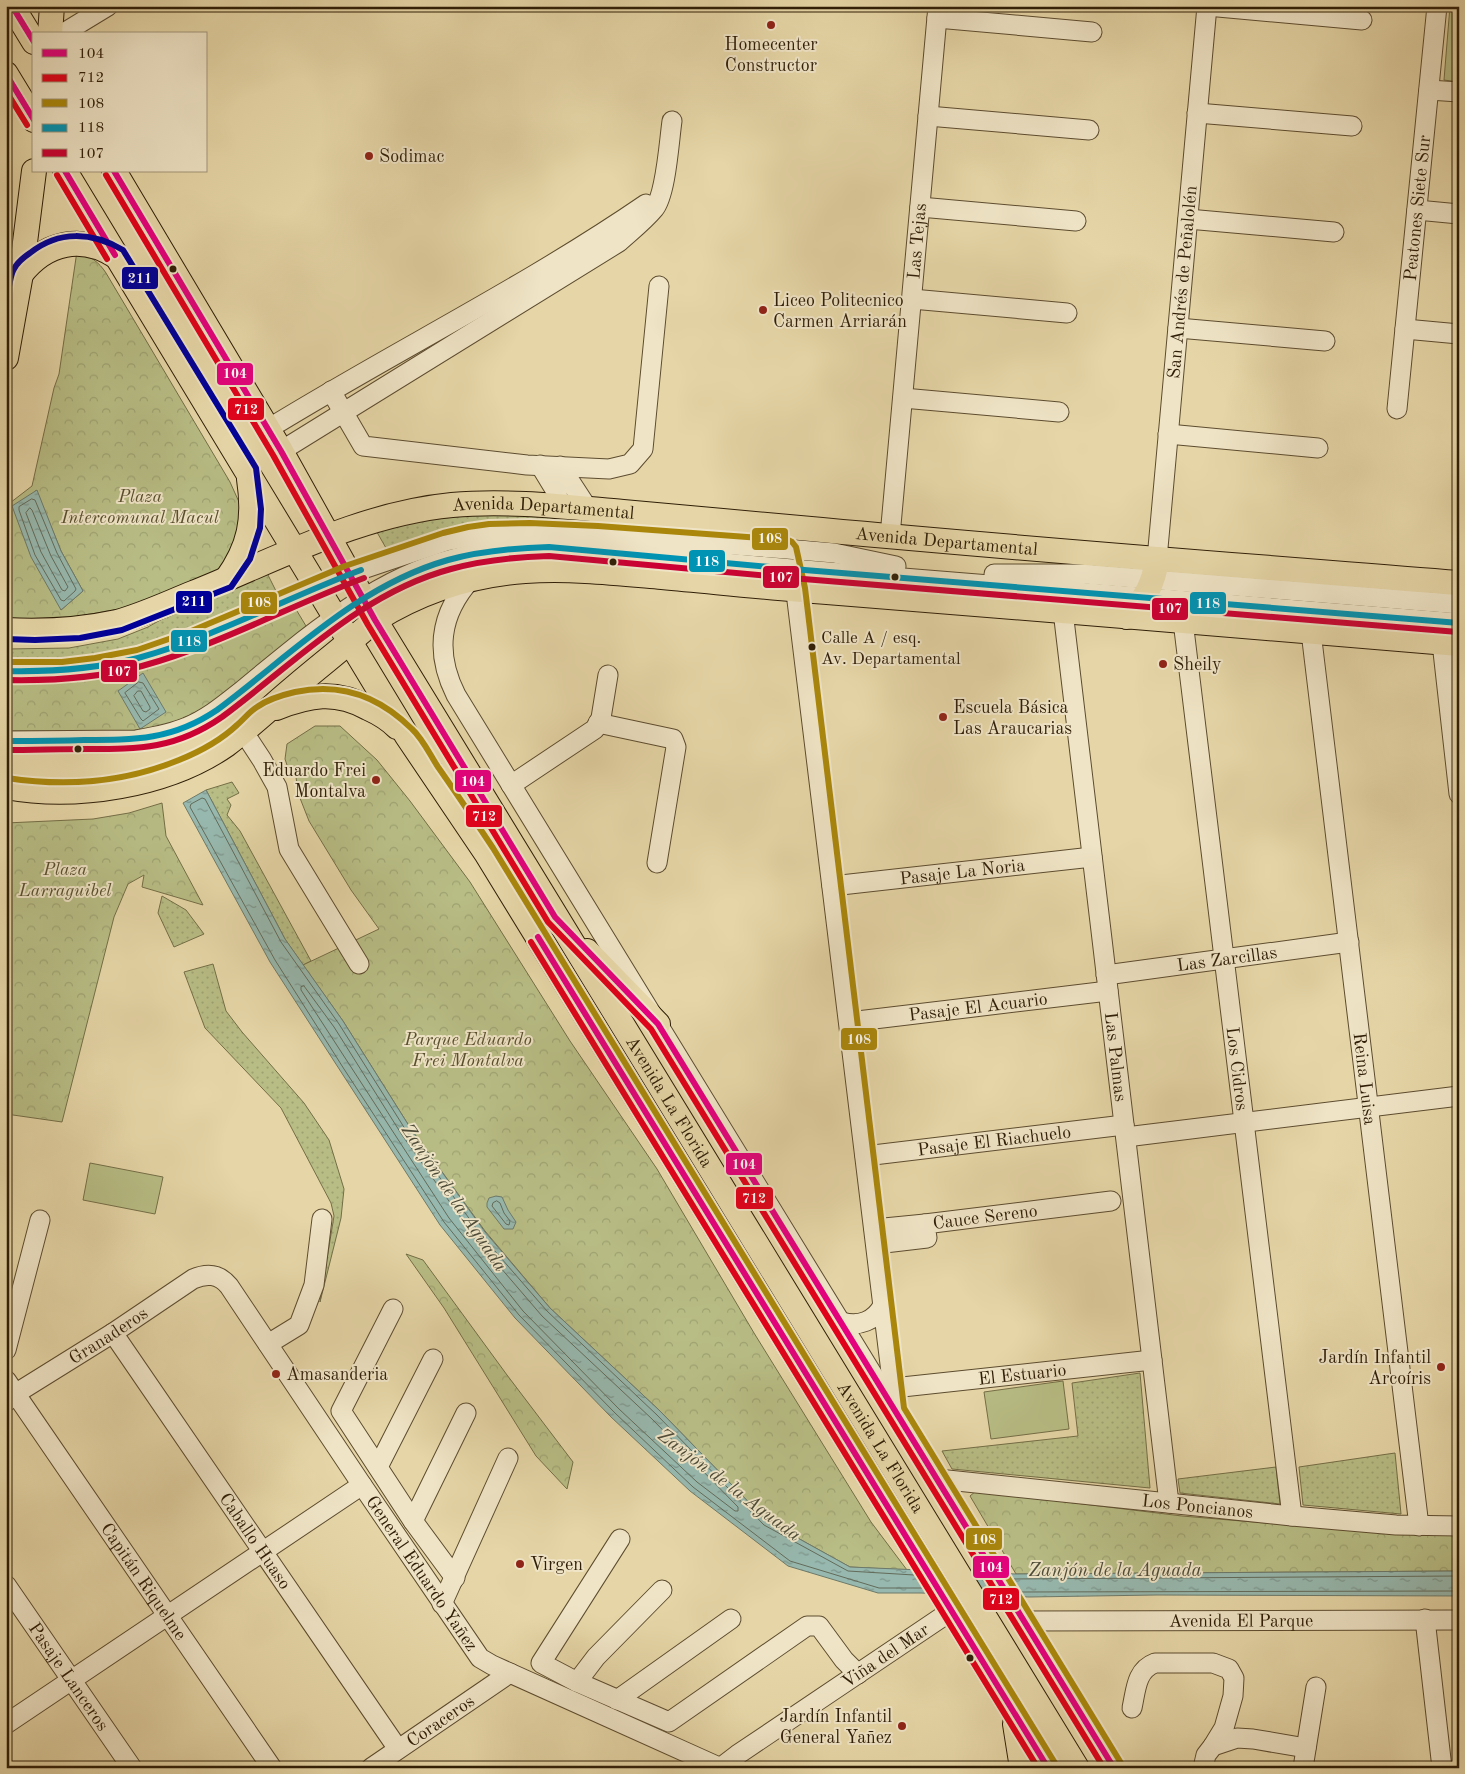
<svg xmlns="http://www.w3.org/2000/svg" width="1465" height="1774" font-family="'Old Standard TT',serif">
<defs>
<pattern id="grass-dots" width="8" height="8" patternUnits="userSpaceOnUse" patternTransform="scale(1.25)"><rect width="8" height="8" fill="#b8bd85"/><path d="M2 2h.1M6 6h.1" fill="none" stroke="#9ea271" stroke-width="1.8" stroke-linecap="round"/></pattern>
<pattern id="park-crowns" width="20" height="18" patternUnits="userSpaceOnUse" patternTransform="scale(1.25)"><rect width="20" height="18" fill="#b8bd85"/><path d="M2 6a3 3 0 1 1 6 0M12 15a3 3 0 1 1 6 0" fill="none" stroke="#9ea271"/></pattern>
<pattern id="water-ripples" width="26" height="14" patternUnits="userSpaceOnUse" patternTransform="scale(1.25)"><rect width="26" height="14" fill="#97b8ae"/><path d="M2 4q2-2 4 0t4 0M15 11q2-2 4 0t4 0" fill="none" stroke="#7c958c"/></pattern>
</defs>
<rect width="100%" height="100%" fill="#e6d6a7"/>
<filter id="stains"><feTurbulence type="fractalNoise" baseFrequency=".004" numOctaves="4"/><feColorMatrix values="0 0 0 0 .2 0 0 0 0 .09 0 0 0 0 .02 0 0 0 .5 -.17"/></filter>
<radialGradient id="worn" r=".72"><stop offset=".6" stop-color="#630" stop-opacity="0"/><stop offset="1" stop-color="#630" stop-opacity=".3"/></radialGradient>
<g fill="url(#grass-dots)" stroke="#746e46">
<polygon points="491,512 761,534 760,541 454,531 386,548 374,527"/>
<polygon points="267,573 277,593 157,645 94,661 6,664 6,649 69,648 118,639 148,627 178,610"/>
<polygon points="232,782 239,793 227,799 231,805 227,815 240,831 311,961 303,965 285,939 206,790"/>
<polygon points="162,896 186,910 204,934 174,947 158,913"/>
<polygon points="213,964 226,1011 242,1032 304,1103 329,1140 344,1189 341,1218 320,1302 334,1216 331,1203 281,1108 205,1028 184,972"/>
<polygon points="1140,1373 1150,1488 952,1469 942,1451 1078,1436 1072,1383"/>
<polygon points="1395,1453 1401,1514 1303,1505 1299,1467"/>
<polygon points="1276,1467 1280,1504 1180,1493 1178,1479"/>
</g>
<g fill="url(#park-crowns)" stroke="#746e46" fill-rule="evenodd">
<path d="M77 251C90 256 99 262 106 273L230 482 239 502 242 515 240 540 218 571 162 595 120 609 67 618 30 620H6V506L32 486 54 388 59 374ZM36 490 61 551 83 591 61 610Z"/>
<path d="M294 606 306 626C262 664 217 711 159 727 142 731 124 731 106 731 73 732 39 731 6 731V681C42 683 81 682 116 674 178 660 236 630 294 606Z"/>
<polygon points="315,726 340,726 377,760 410,801 470,882 570,1041 657,1169 754,1333 871,1522 907,1570 850,1567 767,1521 660,1411 550,1308 485,1231 411,1129 343,1021 303,965 379,929 351,890 309,821 298,793 296,777 288,768 285,759 287,744"/>
<polygon points="162,803 166,836 203,905 142,887 144,875 128,884 114,917 62,1122 6,1114 6,823 93,819 129,813"/>
<polygon points="406,1254 423,1260 507,1375 573,1462 567,1489 536,1456 444,1308"/>
<polygon points="976,1491 1182,1516 1396,1534 1459,1534 1459,1571 1016,1574 970,1496"/>
</g>
<g fill="#b8bd85" stroke="#746e46">
<polygon points="1450,6 1459,6 1459,82 1444,80"/>
<polygon points="90,1163 163,1177 155,1214 83,1200"/>
<polygon points="1063,1381 1069,1429 991,1439 984,1392"/>
</g>
<g fill="url(#water-ripples)" stroke="#6d7a6b">
<polygon points="37,490 61,551 83,591 61,610 31,557 12,506"/>
<polygon points="143,673 166,712 140,729 118,691"/>
<polygon points="206,790 285,939 343,1021 411,1129 485,1232 550,1308 660,1411 767,1521 850,1567 1016,1574 1459,1571 1459,1596 1156,1595 1029,1597 921,1593 878,1593 788,1566 690,1491 611,1417 515,1318 440,1225 270,962 183,803"/>
<polygon points="496,1196 502,1197 508,1210 516,1222 513,1229 504,1229 487,1207 487,1203 489,1198"/>
</g>
<g fill="none" stroke-linecap="round" stroke-linejoin="round">
<g stroke="#636b5a" stroke-width="1">
<polygon points="32,499 35,500 57,553 76,589 75,591 64,601 61,600 35,555 19,510 19,507"/>
<polygon points="30,508 32,510 51,556 68,587 65,591 62,590 41,552 26,513"/>
<polygon points="139,682 143,683 159,709 143,721 141,719 125,693"/>
<polygon points="138,691 141,691 150,707 150,709 146,712 143,711 134,696"/>
<polygon points="304,986 334,1027 402,1135 476,1239 542,1316 652,1419 738,1507 738,1511 735,1511 697,1482 619,1409 523,1311 449,1218 301,990 301,987"/>
<polygon points="497,1201 500,1203 504,1213 510,1221 509,1225 506,1224 492,1206 493,1203"/>
<polyline points="914,1575 848,1571 764,1525 657,1415 547,1311 481,1235 407,1132 339,1024 281,942 205,799 202,798 191,804 190,807 275,960 344,1069 444,1222 519,1315 615,1413 693,1487 790,1561 879,1588 922,1588"/>
<polyline points="1010,1579 1459,1576"/>
<polyline points="1018,1592 1459,1591"/>
</g>
<defs>
<g id="minor">
<polyline points="1207,6 1362,20"/>
<polyline points="937,18 1092,32"/>
<polyline points="62,34 108,6"/>
<polyline points="1429,90 1459,92"/>
<polyline points="1197,113 1352,126"/>
<polyline points="928,116 1089,130"/>
<polyline points="920,207 1076,221"/>
<polyline points="1417,210 1459,214"/>
<polyline points="1188,219 1334,232"/>
<polyline points="912,299 1067,313"/>
<polyline points="1178,328 1325,341"/>
<polyline points="1405,329 1459,334"/>
<polyline points="331,391 363,446 527,465 609,469 630,464 643,449 659,286"/>
<polyline points="903,398 1059,412"/>
<path id="s1" d="M1397 409 1437 6"/>
<path d="M268 429C393 352 525 287 646 204"/>
<polyline points="1168,434 1318,448"/>
<path d="M281 451 619 242C630 232 644 221 654 209 666 195 669 142 672 121"/>
<polyline points="540,465 557,493 558,498 551,506"/>
<polyline points="560,466 588,509"/>
<path id="s2" d="M890 536 938 6"/>
<path id="s3" d="M1157 559 1207 6"/>
<polyline points="994,574 1085,574 1459,604"/>
<polyline points="794,576 895,1405"/>
<path d="M471 579C439 615 435 653 456 695L1114 1768"/>
<path id="s4" d="M1063 611 1169 1503"/>
<path id="s5" d="M1183 621 1292 1516"/>
<path id="s6" d="M1311 632 1419 1526"/>
<polyline points="1442,643 1459,794"/>
<polyline points="6,671 63,671 96,667 139,658 192,640 348,574 446,541 489,533 530,532 597,535 787,549 834,553 896,566"/>
<polyline points="598,723 673,739 676,747 657,863"/>
<polyline points="243,731 262,760 277,787 289,849 359,964"/>
<path d="M6 741 136 740C153 737 171 734 187 727 209 718 226 703 244 689 263 673 283 657 303 641 382 579 447 547 549 547L792 569 1459 623"/>
<polyline points="511,785 595,729 601,718 608,675"/>
<path id="s7" d="M832 886 1092 857"/>
<path id="s8" d="M1106 975 1349 942"/>
<path id="s9" d="M849 1022 1108 991"/>
<polyline points="1126,1137 1459,1096"/>
<path id="s10" d="M865 1156 1124 1125"/>
<polyline points="874,1229 925,1224"/>
<path id="s11" d="M876 1244 927 1238 925 1224 1111 1201"/>
<polyline points="393,1309 341,1411 413,1521 455,1578"/>
<path d="M842 1322C859 1327 875 1321 883 1305"/>
<path id="s12" d="M113 1333 398 1749"/>
<polyline points="268,1344 299,1325 314,1285 322,1219"/>
<polyline points="6,1350 40,1220"/>
<path id="s13" d="M6 1380 272 1768"/>
<path id="s14" d="M893 1388 1152 1360"/>
<path id="s15" d="M6 1402 15 1394 113 1333 193 1279C207 1273 219 1274 229 1286L362 1485 480 1658 492 1665 721 1768"/>
<polyline points="378,1467 433,1359"/>
<path id="s16" d="M938 1479 1292 1516 1396 1525 1459 1526"/>
<polyline points="413,1521 466,1413"/>
<polyline points="620,1539 541,1663 577,1682 669,1722 807,1626 819,1626 844,1660 858,1674"/>
<path id="s17" d="M6 1585 132 1768"/>
<polyline points="442,1604 508,1458"/>
<polyline points="1425,1619 1442,1768"/>
<path id="s18" d="M1023 1621 1459 1620"/>
<polyline points="577,1682 596,1657 662,1590"/>
<polyline points="617,1700 731,1619"/>
<path d="M1132 1708C1136 1690 1136 1670 1155 1663H1213L1229 1669 1234 1678 1233 1696 1224 1728 1213 1746"/>
<polyline points="6,1724 362,1485"/>
<path id="s19" d="M371 1768 510 1673"/>
<path id="s20" d="M720 1768 737 1755 951 1611"/>
<polyline points="1203,1768 1206,1755 1213,1746 1237,1738 1253,1739 1306,1748"/>
<polyline points="1303,1768 1316,1687"/>
</g>
<g id="major">
<polyline points="12,6 34,42"/>
<polyline points="50,34 52,6"/>
<polyline points="6,74 34,120"/>
<polyline points="65,171 407,736 486,853 1048,1768"/>
<path id="s21" d="M114 171 281 451 375 620 1077 1768"/>
<path d="M21 274C46 242 82 234 117 257"/>
<polyline points="6,358 21,274 34,171"/>
<path d="M226 580C250 547 255 519 249 479"/>
<path d="M1127 617C1145 601 1154 583 1157 559"/>
<path id="s22" d="M6 630C44 632 80 630 117 622 143 615 168 603 193 593 278 559 359 514 452 505 509 500 566 507 623 512 689 518 756 524 822 530 1034 550 1247 566 1459 583"/>
<path d="M276 708C310 695 335 690 368 708 379 713 389 719 397 727"/>
<path d="M6 787C76 800 167 786 226 745 250 727 272 706 296 686 322 664 349 643 375 620 421 591 470 575 525 571 571 568 616 573 662 577 717 582 772 588 827 592 1038 608 1248 627 1459 644"/>
<polyline points="587,951 658,1024"/>
<polyline points="1015,1724 1022,1768"/>
</g>
</defs>
<use href="#minor" stroke="#5d4c2f" stroke-width="21"/>
<use href="#major" stroke="#2f1e07" stroke-width="26"/>
<use href="#minor" stroke="#efe4c6" stroke-width="19"/>
<use href="#major" stroke="#e6d6a7" stroke-width="24"/>
<defs>
<g id="bus-1">
<polyline points="12,6 34,42"/>
<polyline points="6,74 34,120"/>
<polyline points="65,171 115,255"/>
<polyline points="114,171 281,451 375,620 555,917 658,1024 1114,1768"/>
<polyline points="538,937 1048,1768"/>
</g>
<g id="bus-2">
<polyline points="6,91 27,125"/>
<polyline points="57,175 107,259"/>
<polyline points="106,175 273,455 368,625 548,922 651,1029 1104,1768"/>
<polyline points="531,942 1038,1768"/>
</g>
<g id="bus-3">
<polyline points="6,662 62,662 95,658 137,650 189,632 345,566 443,533 468,527 489,524 530,523 598,526 788,540 792,542 796,547 805,588 904,1408 1121,1763"/>
<path d="M7 778C66 787 123 783 179 760 199 752 221 740 237 725 244 719 249 712 257 707 268 699 282 695 295 692 341 682 379 696 412 729 423 739 430 755 438 767 457 794 475 821 493 848L1055 1763"/>
</g>
<g id="bus-4">
<path d="M6 671C51 672 95 669 138 658 215 637 286 598 361 570"/>
<path d="M6 741C32 741 58 741 84 740 135 740 173 740 217 710 291 655 357 586 448 560 481 551 515 548 549 547L792 569 1459 623"/>
</g>
<g id="bus-5">
<path d="M6 680C52 681 98 678 142 666 219 645 289 606 364 578"/>
<path d="M6 750C33 750 60 749 87 749 140 749 176 749 222 717 295 663 361 593 451 569 483 560 515 557 549 556L791 578 1458 632"/>
</g>
<path id="bus-6" d="M6 307C8 297 9 277 14 269 17 263 24 257 30 253 59 230 92 232 123 250L256 468 261 509 260 528 250 559 231 587 122 630 80 638 35 640 6 639"/>
</defs>
<use href="#bus-1" stroke="#efe4c6" stroke-width="10"/>
<use href="#bus-2" stroke="#efe4c6" stroke-width="10"/>
<use href="#bus-3" stroke="#efe4c6" stroke-width="10"/>
<use href="#bus-4" stroke="#efe4c6" stroke-width="10"/>
<use href="#bus-5" stroke="#efe4c6" stroke-width="10"/>
<use href="#bus-6" stroke="#efe4c6" stroke-width="10"/>
<use href="#bus-1" stroke="#e5007d" stroke-width="6"/>
<use href="#bus-2" stroke="#e2001a" stroke-width="6"/>
<use href="#bus-3" stroke="#aa870b" stroke-width="6"/>
<use href="#bus-4" stroke="#0093b3" stroke-width="6"/>
<use href="#bus-5" stroke="#c03" stroke-width="6"/>
<use href="#bus-6" stroke="#009" stroke-width="6"/>
</g>
<g fill="#8f2418" stroke="#efe4c6" stroke-width="2">
<circle cx="771" cy="25" r="5"/>
<circle cx="369" cy="156" r="5"/>
<circle cx="763" cy="310" r="5"/>
<circle cx="1163" cy="664" r="5"/>
<circle cx="943" cy="717" r="5"/>
<circle cx="376" cy="780" r="5"/>
<circle cx="1441" cy="1367" r="5"/>
<circle cx="276" cy="1374" r="5"/>
<circle cx="520" cy="1564" r="5"/>
<circle cx="902" cy="1726" r="5"/>
</g>
<g fill="#2f1e07" stroke="#efe4c6" stroke-width="2">
<circle cx="173" cy="269" r="4.5"/>
<circle cx="613" cy="562" r="4.5"/>
<circle cx="895" cy="577" r="4.5"/>
<circle cx="812" cy="647" r="4.5"/>
<circle cx="78" cy="749" r="4.5"/>
<circle cx="970" cy="1658" r="4.5"/>
</g>
<g text-anchor="middle" stroke-width="4" stroke-linejoin="round" paint-order="stroke">
<g font-size="17" fill="#2f1e07" stroke="#efe4c6" text-anchor="start">
<text x="821" y="643">Calle A / esq.<tspan x="821" dy="21">Av. Departamental</tspan></text>
</g>
<g font-size="18" fill="#2f1e07" stroke="#efe4c6" text-anchor="start">
<text x="771" y="50" text-anchor="middle">Homecenter<tspan x="771" dy="21">Constructor</tspan></text>
<text x="379" y="162">Sodimac</text>
<text x="773" y="306">Liceo Politecnico<tspan x="773" dy="21">Carmen Arriarán</tspan></text>
<text x="1173" y="670">Sheily</text>
<text x="953" y="713">Escuela Básica<tspan x="953" dy="21">Las Araucarias</tspan></text>
<text x="366" y="776" text-anchor="end">Eduardo Frei<tspan x="366" dy="21">Montalva</tspan></text>
<text x="1431" y="1363" text-anchor="end">Jardín Infantil<tspan x="1431" dy="21">Arcoíris</tspan></text>
<text x="286" y="1380">Amasanderia</text>
<text x="530" y="1570">Virgen</text>
<text x="892" y="1722" text-anchor="end">Jardín Infantil<tspan x="892" dy="21">General Yañez</tspan></text>
</g>
<g font-size="18" fill="#2f1e07" stroke="#efe4c6">
<text dy="6" stroke="none"><textPath href="#s1" startOffset="202">Peatones Siete Sur</textPath></text>
<text dy="6" stroke="none"><textPath href="#s2" startOffset="296">Las Tejas</textPath></text>
<text dy="6" stroke="none"><textPath href="#s3" startOffset="278">San Andrés de Peñalolén</textPath></text>
<text dy="6" stroke="none"><textPath href="#s22" startOffset="559">Avenida Departamental</textPath></text>
<text dy="6" stroke="none"><textPath href="#s22" startOffset="964">Avenida Departamental</textPath></text>
<text dy="6" stroke="none"><textPath href="#s7" startOffset="131">Pasaje La Noria</textPath></text>
<text dy="6" stroke="none"><textPath href="#s8" startOffset="122">Las Zarcillas</textPath></text>
<text dy="6" stroke="none"><textPath href="#s9" startOffset="130">Pasaje El Acuario</textPath></text>
<text dy="6" stroke="none"><textPath href="#s4" startOffset="449">Las Palmas</textPath></text>
<text dy="6" stroke="none"><textPath href="#s5" startOffset="451">Los Cidros</textPath></text>
<text dy="6" stroke="none"><textPath href="#s6" startOffset="450">Reina Luisa</textPath></text>
<text dy="6" stroke="none"><textPath href="#s21" startOffset="1084">Avenida La Florida</textPath></text>
<text dy="6" stroke="none"><textPath href="#s10" startOffset="130">Pasaje El Riachuelo</textPath></text>
<text dy="6" stroke="none"><textPath href="#s11" startOffset="126">Cauce Sereno</textPath></text>
<text dy="6" stroke="none"><textPath href="#s15" startOffset="122">Granaderos</textPath></text>
<text dy="6" stroke="none"><textPath href="#s14" startOffset="130">El Estuario</textPath></text>
<text dy="6" stroke="none"><textPath href="#s21" startOffset="1489">Avenida La Florida</textPath></text>
<text dy="6" stroke="none"><textPath href="#s16" startOffset="261">Los Poncianos</textPath></text>
<text dy="6" stroke="none"><textPath href="#s12" startOffset="252">Caballo Huaso</textPath></text>
<text dy="6" stroke="none"><textPath href="#s15" startOffset="610">General Eduardo Yañez</textPath></text>
<text dy="6" stroke="none"><textPath href="#s13" startOffset="244">Capitán Riquelme</textPath></text>
<text dy="6" stroke="none"><textPath href="#s18" startOffset="218">Avenida El Parque</textPath></text>
<text dy="6" stroke="none"><textPath href="#s20" startOffset="200">Viña del Mar</textPath></text>
<text dy="6" stroke="none"><textPath href="#s17" startOffset="111">Pasaje Lanceros</textPath></text>
<text dy="6" stroke="none"><textPath href="#s19" startOffset="84">Coraceros</textPath></text>
</g>
<g font-size="18" font-style="italic" fill="#584e2d" stroke="#efe4c6">
<text x="140" y="502">Plaza<tspan x="140" dy="21">Intercomunal Macul</tspan></text>
<text x="65" y="875">Plaza<tspan x="65" dy="21">Larraguibel</tspan></text>
<text x="468" y="1045">Parque Eduardo<tspan x="468" dy="21">Frei Montalva</tspan></text>
</g>
<g font-size="19" font-style="italic" fill="#4e4c39" stroke="#efe4c6">
<text transform="translate(455 1197) rotate(56)" y="7">Zanjón de la Aguada</text>
<text transform="translate(730 1484) rotate(37)" y="7">Zanjón de la Aguada</text>
<text x="1115" y="1576">Zanjón de la Aguada</text>
</g>
</g>
<g stroke="#efe4c6" stroke-width="2">
<rect x="121" y="266" width="38" height="24" rx="5" fill="#009"/>
<rect x="216" y="362" width="38" height="24" rx="5" fill="#e5007d"/>
<rect x="227" y="397" width="38" height="24" rx="5" fill="#e2001a"/>
<rect x="751" y="527" width="38" height="24" rx="5" fill="#aa870b"/>
<rect x="688" y="549" width="38" height="24" rx="5" fill="#0093b3"/>
<rect x="762" y="565" width="38" height="24" rx="5" fill="#c03"/>
<rect x="175" y="590" width="38" height="24" rx="5" fill="#009"/>
<rect x="240" y="591" width="38" height="24" rx="5" fill="#aa870b"/>
<rect x="1189" y="591" width="38" height="24" rx="5" fill="#0093b3"/>
<rect x="1151" y="597" width="38" height="24" rx="5" fill="#c03"/>
<rect x="170" y="629" width="38" height="24" rx="5" fill="#0093b3"/>
<rect x="100" y="659" width="38" height="24" rx="5" fill="#c03"/>
<rect x="454" y="769" width="38" height="24" rx="5" fill="#e5007d"/>
<rect x="465" y="804" width="38" height="24" rx="5" fill="#e2001a"/>
<rect x="840" y="1027" width="38" height="24" rx="5" fill="#aa870b"/>
<rect x="725" y="1152" width="38" height="24" rx="5" fill="#e5007d"/>
<rect x="735" y="1186" width="39" height="24" rx="5" fill="#e2001a"/>
<rect x="965" y="1527" width="38" height="24" rx="5" fill="#aa870b"/>
<rect x="972" y="1555" width="38" height="24" rx="5" fill="#e5007d"/>
<rect x="982" y="1587" width="38" height="24" rx="5" fill="#e2001a"/>
</g>
<g font-size="14" text-anchor="middle" font-weight="bold" fill="#fff">
<text x="140" y="283">211</text>
<text x="235" y="378">104</text>
<text x="246" y="414">712</text>
<text x="770" y="543">108</text>
<text x="707" y="566">118</text>
<text x="781" y="582">107</text>
<text x="194" y="606">211</text>
<text x="259" y="607">108</text>
<text x="1208" y="608">118</text>
<text x="1170" y="613">107</text>
<text x="189" y="646">118</text>
<text x="119" y="676">107</text>
<text x="473" y="786">104</text>
<text x="484" y="821">712</text>
<text x="859" y="1044">108</text>
<text x="744" y="1169">104</text>
<text x="754" y="1203">712</text>
<text x="984" y="1544">108</text>
<text x="991" y="1572">104</text>
<text x="1001" y="1604">712</text>
</g>
<rect width="1465" height="1774" fill="none" stroke="#e6d6a7" stroke-width="25"/>
<rect x="8" y="8" width="1450" height="1759" fill="none" stroke="#2f1e07" stroke-width="2.5"/>
<rect x="12" y="12" width="1440" height="1749" fill="none" stroke="#2f1e07"/>
<rect x="32" y="32" width="175" height="140" fill="#efe4c6" stroke="#a2957a"/>
<rect x="42" y="49" width="25" height="8" fill="#e5007d" stroke="#a2957a"/>
<text x="78" y="58" font-size="15" fill="#2f1e07">104</text>
<rect x="42" y="74" width="25" height="8" fill="#e2001a" stroke="#a2957a"/>
<text x="78" y="82" font-size="15" fill="#2f1e07">712</text>
<rect x="42" y="99" width="25" height="8" fill="#aa870b" stroke="#a2957a"/>
<text x="78" y="108" font-size="15" fill="#2f1e07">108</text>
<rect x="42" y="124" width="25" height="8" fill="#0093b3" stroke="#a2957a"/>
<text x="78" y="132" font-size="15" fill="#2f1e07">118</text>
<rect x="42" y="149" width="25" height="8" fill="#cc0033" stroke="#a2957a"/>
<text x="78" y="158" font-size="15" fill="#2f1e07">107</text>
<rect width="100%" height="100%" filter="url(#stains)"/>
<rect width="100%" height="100%" fill="url(#worn)"/>
</svg>
